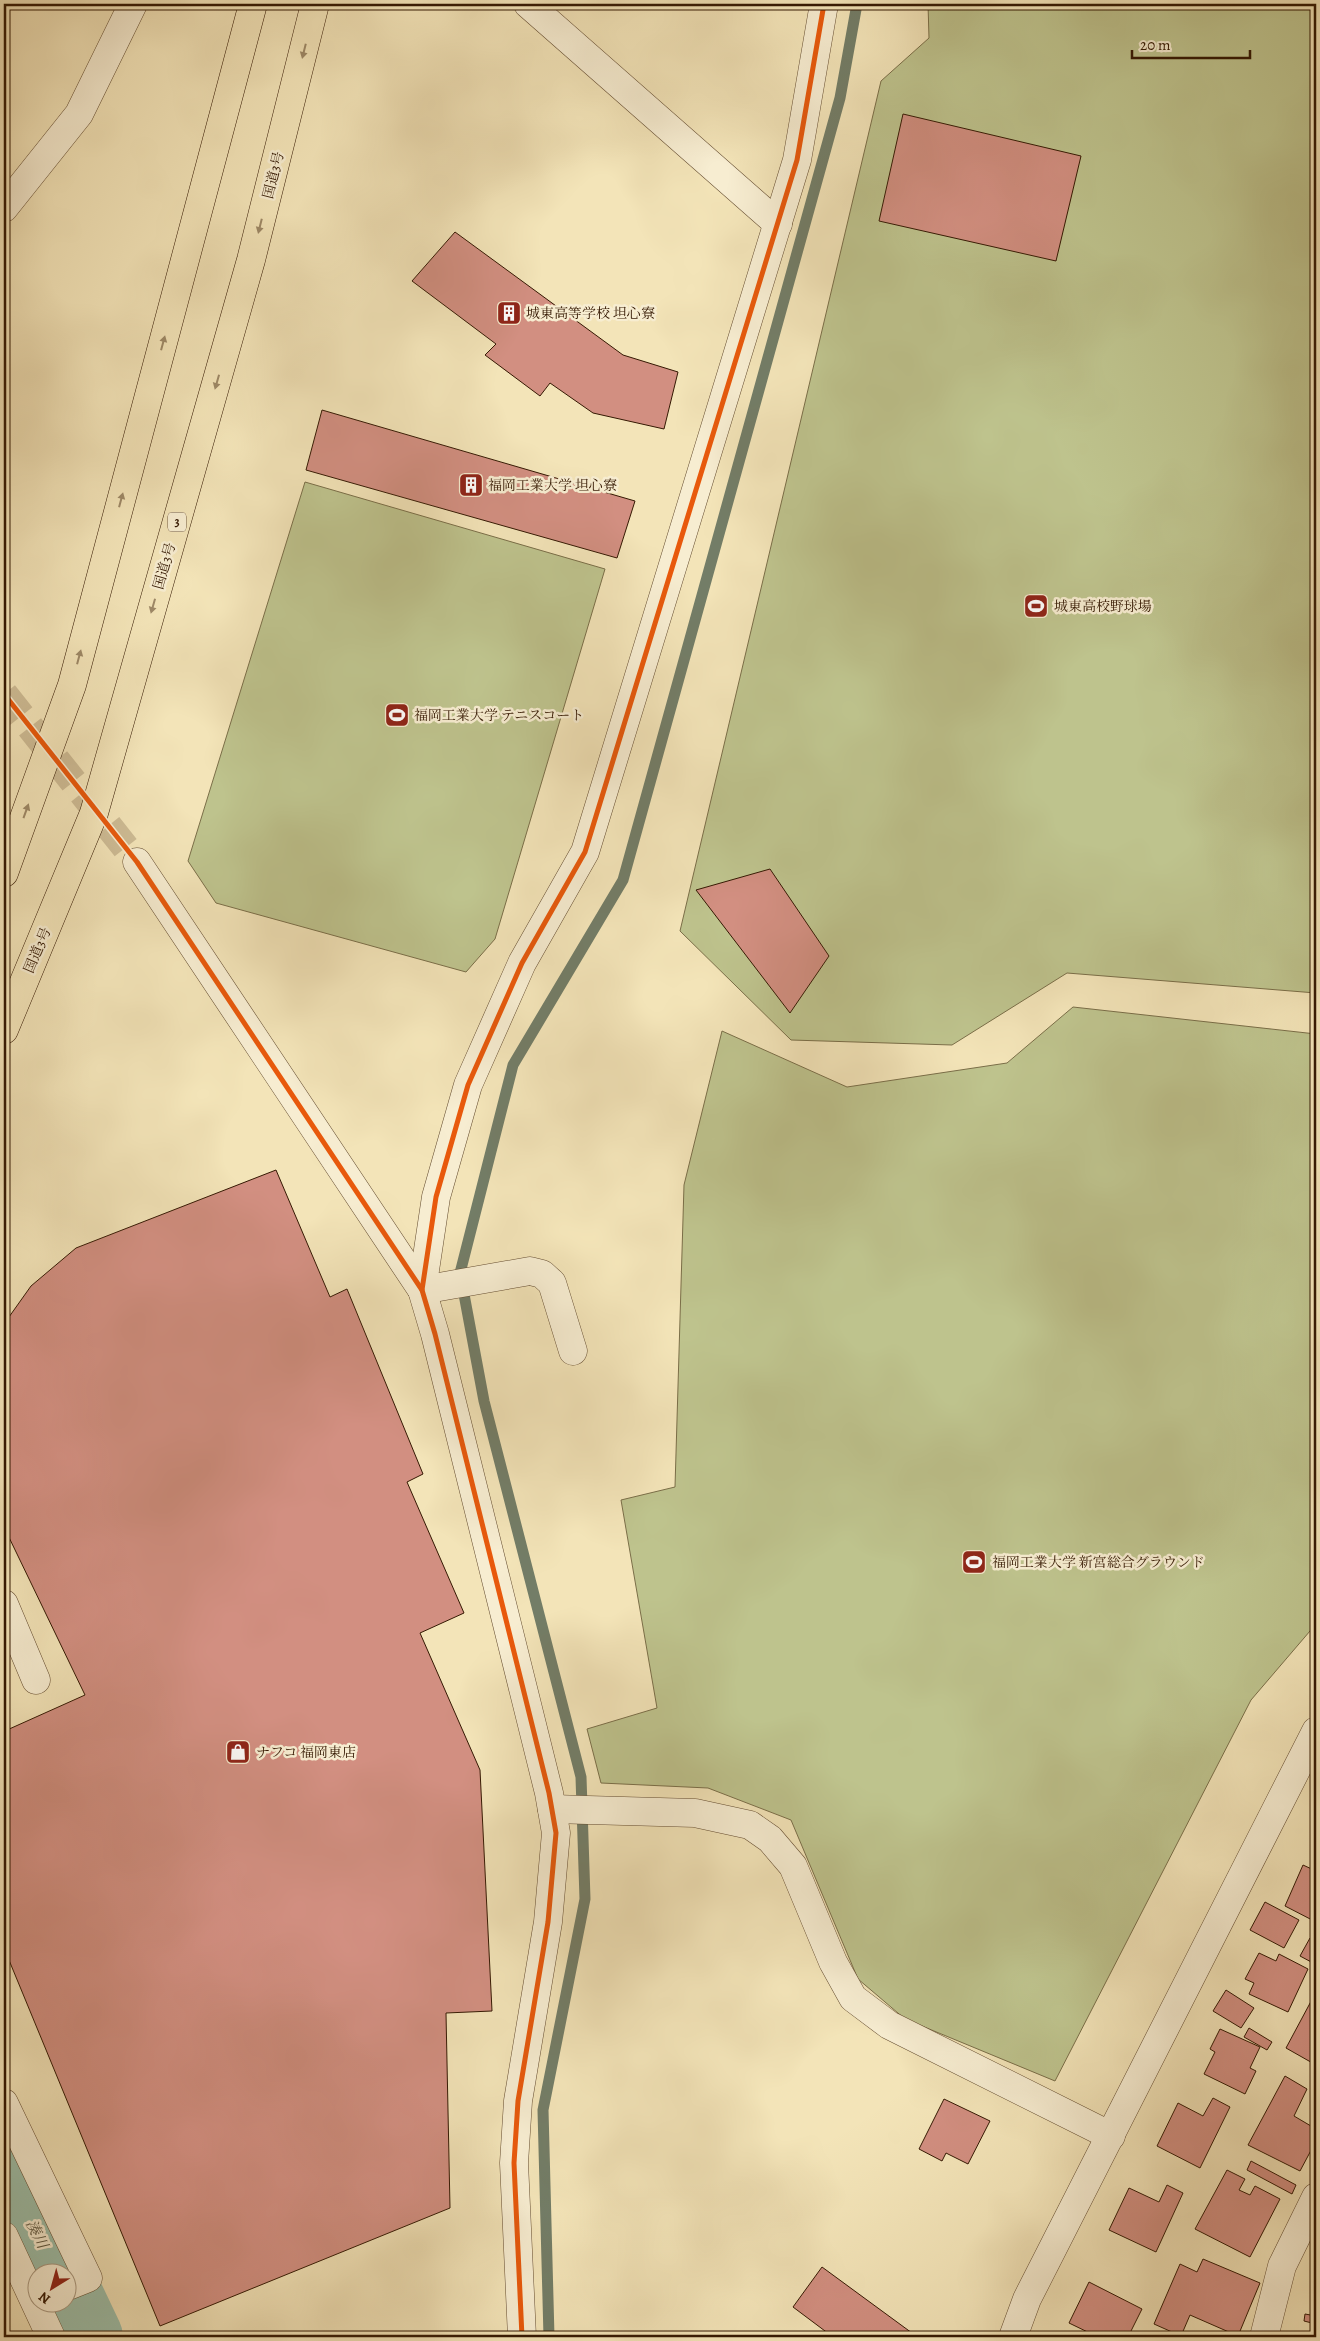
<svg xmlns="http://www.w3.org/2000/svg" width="1320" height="2341" font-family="Alegreya,'Noto Serif JP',serif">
<rect width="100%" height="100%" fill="#f3e4b8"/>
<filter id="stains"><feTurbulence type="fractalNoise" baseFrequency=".004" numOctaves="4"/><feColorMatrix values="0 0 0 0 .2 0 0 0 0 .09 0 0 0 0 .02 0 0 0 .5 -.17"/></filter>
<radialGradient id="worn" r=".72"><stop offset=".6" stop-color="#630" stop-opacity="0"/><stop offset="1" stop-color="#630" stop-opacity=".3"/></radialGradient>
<g fill="#bec38d" stroke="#7a6e48">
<polygon points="928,4 1316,4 1316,993 1067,973 952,1045 791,1040 680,931 881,81 929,38"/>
<polygon points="305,482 605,569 495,939 466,972 216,903 188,861"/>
<polygon points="1073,1007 1316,1034 1316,1624 1251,1700 1055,2081 905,2019 858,1979 791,1820 708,1788 601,1783 587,1729 657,1708 621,1500 675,1487 684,1185 722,1031 847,1087 1007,1063"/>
</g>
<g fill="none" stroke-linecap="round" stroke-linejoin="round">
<polyline stroke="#737d67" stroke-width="11" points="549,2337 543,2110 585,1899 581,1777 484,1401 460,1273 513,1065 623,880 840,98 857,4"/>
<g stroke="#9dbfa9" stroke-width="70">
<polyline points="4,2167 57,2274"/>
<polyline points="68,2295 88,2337"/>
</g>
</g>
<g fill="#d28f81" stroke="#351903">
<polygon points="903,114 1081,156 1056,261 879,221"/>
<polygon points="455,232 623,355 678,372 664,429 593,413 550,383 540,396 485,355 496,344 412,281"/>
<polygon points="322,410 635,501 617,558 306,470"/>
<polygon points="770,869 829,956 790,1013 696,890"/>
<polygon points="276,1170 330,1297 347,1289 423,1474 407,1482 464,1613 420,1633 480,1770 492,2011 446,2013 450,2208 160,2326 4,1948 4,1734 7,1730 85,1695 4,1527 4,1324 31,1286 76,1248"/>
<polygon points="1303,1865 1316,1871 1316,1922 1285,1906"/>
<polygon points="1265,1902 1299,1920 1284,1948 1250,1930"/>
<polygon points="1310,1938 1316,1942 1315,1964 1300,1956"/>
<polygon points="1259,1953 1276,1961 1279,1954 1308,1969 1288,2012 1249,1994 1254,1983 1245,1979"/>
<polygon points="1226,1990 1254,2008 1241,2028 1213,2011"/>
<polygon points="1316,1992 1316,2065 1286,2048"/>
<polygon points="1249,2028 1272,2042 1267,2050 1244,2037"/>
<polygon points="1220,2029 1260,2047 1250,2068 1256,2071 1245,2094 1204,2074 1215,2052 1210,2049"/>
<polygon points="1285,2076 1307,2089 1294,2116 1316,2129 1316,2141 1300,2171 1248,2145"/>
<polygon points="1213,2098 1230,2107 1200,2168 1157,2146 1178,2103 1203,2116"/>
<polygon points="944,2099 990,2121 968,2164 946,2153 942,2161 919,2149"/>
<polygon points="1251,2161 1296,2185 1292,2194 1247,2170"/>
<polygon points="1227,2170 1245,2179 1239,2190 1250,2195 1255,2186 1280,2199 1250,2257 1195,2229"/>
<polygon points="1167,2185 1183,2193 1156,2252 1109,2230 1129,2188 1159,2202"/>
<polygon points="1203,2259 1260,2283 1238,2336 1190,2315 1181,2336 1154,2324 1180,2264 1197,2272"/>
<polygon points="822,2267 912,2333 908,2337 833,2337 793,2307"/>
<polygon points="1089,2282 1142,2309 1128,2337 1098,2337 1069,2323"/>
<polygon points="1305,2314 1316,2316 1316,2324 1304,2321"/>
</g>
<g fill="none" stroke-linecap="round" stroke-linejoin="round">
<polyline stroke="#cdbb94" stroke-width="28" stroke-dasharray="28 14" stroke-linecap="butt" points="4,694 137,862"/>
<defs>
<g id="minor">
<polyline points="528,4 778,224"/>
<polyline points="4,208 79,114 133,4"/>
<polyline points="137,862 422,1290 435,1334 549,1793 556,1833 548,1922 518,2101 514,2163 522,2337"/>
<polyline points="422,1290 436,1197 468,1085 522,963 585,852 797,160 824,4"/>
<polyline points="422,1290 530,1271 542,1274 552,1283 573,1351"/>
<polyline points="4,1604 36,1680"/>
<polyline points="552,1809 695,1813 750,1825 770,1839 793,1866 833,1962 853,1998 889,2025 1111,2136"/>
<polyline points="4,2103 88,2278 68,2286"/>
<polyline points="4,2236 51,2337"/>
<polyline points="1013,2337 1027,2299 1316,1731"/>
<polyline points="1264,2337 1282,2266 1316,2197"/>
</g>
<g id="highway">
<polyline points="4,873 72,685 253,4"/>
<polyline points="4,1030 94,813 251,260 315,4"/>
</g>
</defs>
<use href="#minor" stroke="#644c30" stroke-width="29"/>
<use href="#highway" stroke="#351903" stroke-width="29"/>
<use href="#minor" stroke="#f7edd1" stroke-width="28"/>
<use href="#highway" stroke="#f3e4b8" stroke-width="28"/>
<defs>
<g id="cycleway">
<polyline points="4,694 137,862 422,1290 435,1334 549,1793 556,1833 548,1922 518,2101 514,2163 522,2337"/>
<polyline points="422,1290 436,1197 468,1085 522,963 585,852 797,160 824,4"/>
</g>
</defs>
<use href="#cycleway" stroke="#f7edd1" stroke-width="8"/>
<use href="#cycleway" stroke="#e8590c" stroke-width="5"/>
</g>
<defs><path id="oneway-solid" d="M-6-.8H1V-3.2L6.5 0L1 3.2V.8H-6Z" transform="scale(1.25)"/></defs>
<g fill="#9e8967">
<use href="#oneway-solid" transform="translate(304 51) rotate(104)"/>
<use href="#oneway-solid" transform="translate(260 226) rotate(104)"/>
<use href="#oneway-solid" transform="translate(163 343) rotate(-75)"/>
<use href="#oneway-solid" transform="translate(217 382) rotate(106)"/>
<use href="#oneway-solid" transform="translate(121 500) rotate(-75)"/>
<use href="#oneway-solid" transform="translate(153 606) rotate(106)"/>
<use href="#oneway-solid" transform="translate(79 657) rotate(-75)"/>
<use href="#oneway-solid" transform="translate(26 811) rotate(-70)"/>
</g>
<defs>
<symbol id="building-square" viewBox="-11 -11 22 22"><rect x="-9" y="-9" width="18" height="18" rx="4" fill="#8f2418" stroke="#f7edd1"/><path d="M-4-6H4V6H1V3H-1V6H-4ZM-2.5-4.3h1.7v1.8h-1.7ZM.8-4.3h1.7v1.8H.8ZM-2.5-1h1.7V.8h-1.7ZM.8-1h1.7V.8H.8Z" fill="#fff"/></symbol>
<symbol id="stadium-square" viewBox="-11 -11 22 22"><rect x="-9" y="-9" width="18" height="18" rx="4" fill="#8f2418" stroke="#f7edd1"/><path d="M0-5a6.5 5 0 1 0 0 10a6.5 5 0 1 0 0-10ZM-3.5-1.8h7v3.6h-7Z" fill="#fff"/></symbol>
<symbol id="shop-square" viewBox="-11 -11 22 22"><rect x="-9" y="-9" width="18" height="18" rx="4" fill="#8f2418" stroke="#f7edd1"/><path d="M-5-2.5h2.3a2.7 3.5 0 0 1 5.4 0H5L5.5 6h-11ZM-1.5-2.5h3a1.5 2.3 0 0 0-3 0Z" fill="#fff"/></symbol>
</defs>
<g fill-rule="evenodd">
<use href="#building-square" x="495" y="299" width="28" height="28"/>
<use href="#building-square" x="457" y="471" width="28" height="28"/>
<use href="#stadium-square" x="1022" y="592" width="28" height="28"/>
<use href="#stadium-square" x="383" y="701" width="28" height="28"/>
<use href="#stadium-square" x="960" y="1548" width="28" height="28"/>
<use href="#shop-square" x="224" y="1738" width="28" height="28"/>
</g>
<g text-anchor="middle" stroke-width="5" stroke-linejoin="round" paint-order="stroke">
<rect fill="#f7edd1" stroke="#6f5941" stroke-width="1" x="168" y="512.5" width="18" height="19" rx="4"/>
<g font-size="12" font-weight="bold" fill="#351903">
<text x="177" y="526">3</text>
</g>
<g font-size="14" fill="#351903" stroke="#f7edd1">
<text transform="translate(273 175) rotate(-76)" y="5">国道3号</text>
<text transform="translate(164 566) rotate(-74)" y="5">国道3号</text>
<text transform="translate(37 950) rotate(-67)" y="5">国道3号</text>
</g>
<g font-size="14" fill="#351903" stroke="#f7edd1" text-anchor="start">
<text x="526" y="318">城東高等学校 坦心寮</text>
<text x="488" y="490">福岡工業大学 坦心寮</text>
<text x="1054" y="611">城東高校野球場</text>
<text x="414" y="720">福岡工業大学 テニスコート</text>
<text x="992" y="1567">福岡工業大学 新宮総合グラウンド</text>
<text x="256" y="1757">ナフコ 福岡東店</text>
</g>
<g font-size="15" font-style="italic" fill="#59533d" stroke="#f7edd1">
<text transform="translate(37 2234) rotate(63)" y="5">湊川</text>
</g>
</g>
<rect width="1320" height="2341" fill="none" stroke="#f3e4b8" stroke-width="20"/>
<rect x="5" y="5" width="1310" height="2331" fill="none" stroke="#351903" stroke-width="2.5"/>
<rect x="10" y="10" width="1300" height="2321" fill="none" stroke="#351903"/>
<g transform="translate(52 2288) rotate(217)"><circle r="24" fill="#f7edd1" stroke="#a9987f"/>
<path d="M0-4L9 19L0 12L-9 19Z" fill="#8f2418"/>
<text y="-8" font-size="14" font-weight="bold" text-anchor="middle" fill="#351903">N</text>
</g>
<path d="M1132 50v8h118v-8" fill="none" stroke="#351903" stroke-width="2.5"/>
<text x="1140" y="50" font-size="15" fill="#351903" stroke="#f7edd1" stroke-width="4" paint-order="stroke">20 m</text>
<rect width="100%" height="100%" filter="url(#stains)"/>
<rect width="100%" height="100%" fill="url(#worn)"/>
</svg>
